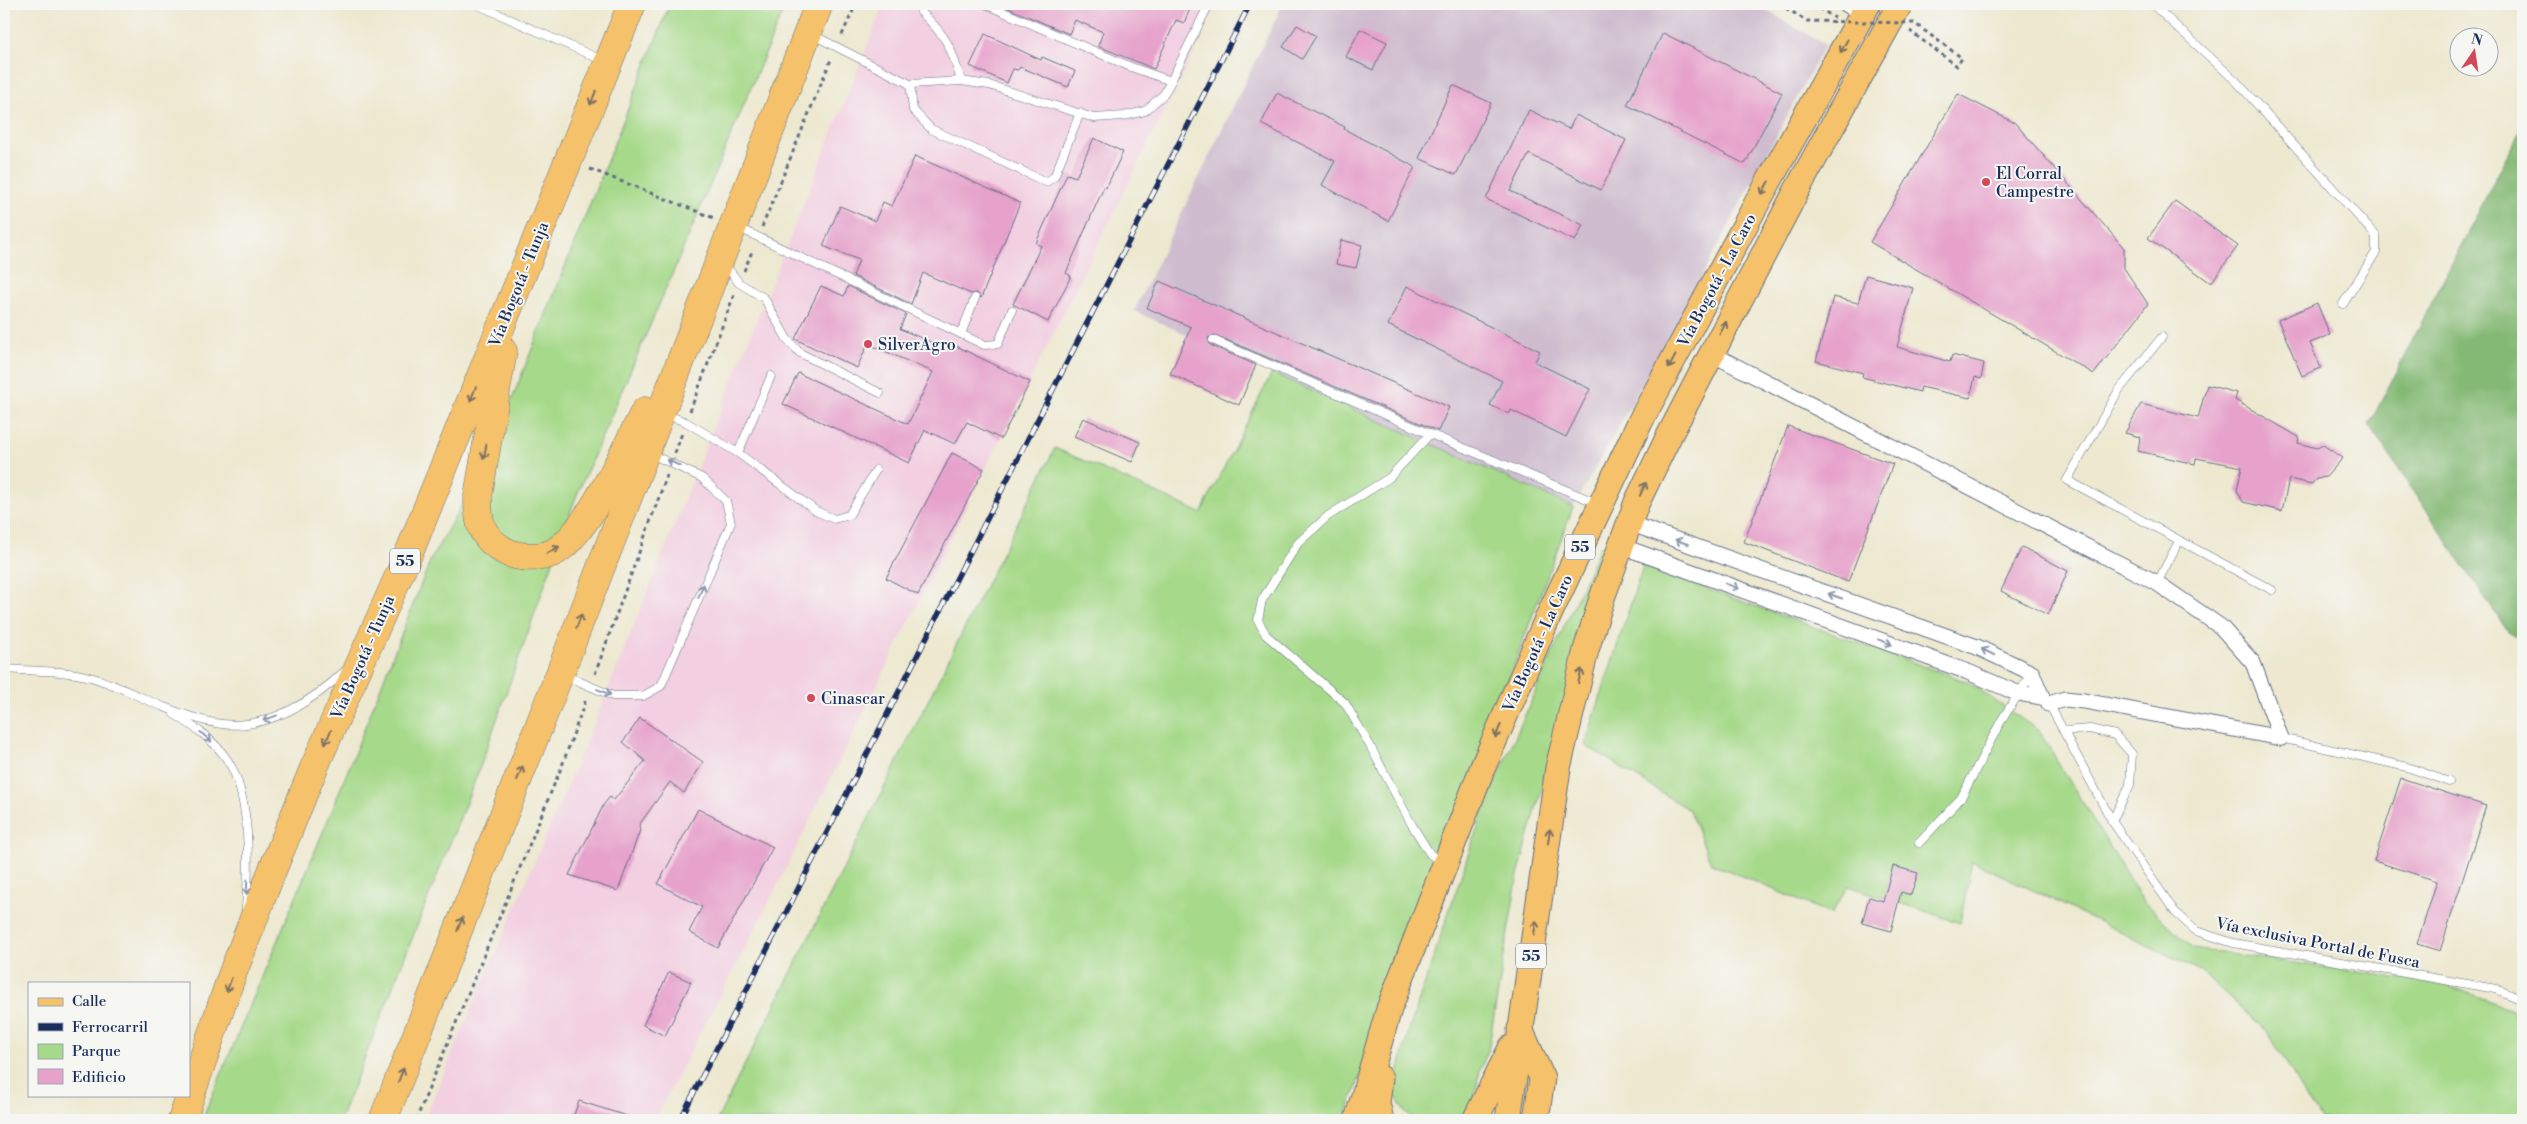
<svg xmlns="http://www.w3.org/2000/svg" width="2527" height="1124" font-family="'Libre Bodoni',serif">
<rect width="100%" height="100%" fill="#f6f6f2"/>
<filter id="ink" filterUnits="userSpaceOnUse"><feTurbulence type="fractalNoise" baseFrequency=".02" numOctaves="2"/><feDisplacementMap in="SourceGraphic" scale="10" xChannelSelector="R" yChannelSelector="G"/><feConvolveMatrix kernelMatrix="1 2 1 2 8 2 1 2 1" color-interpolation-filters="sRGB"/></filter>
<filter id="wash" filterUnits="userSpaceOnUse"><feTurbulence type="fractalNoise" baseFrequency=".0096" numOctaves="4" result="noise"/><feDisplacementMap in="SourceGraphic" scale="20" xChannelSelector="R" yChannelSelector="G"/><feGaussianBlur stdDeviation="1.12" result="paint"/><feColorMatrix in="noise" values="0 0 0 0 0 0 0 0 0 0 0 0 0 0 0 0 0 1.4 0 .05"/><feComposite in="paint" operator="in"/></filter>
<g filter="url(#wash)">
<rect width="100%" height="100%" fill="#ede8cf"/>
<polygon fill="#f2cfe1" points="884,4 1218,4 759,922 654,1120 424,1120 601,707"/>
<polygon fill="#cfbdcf" points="1283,4 1756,4 1825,45 1668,340 1573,507 1134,311"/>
<g fill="#a6d989" stroke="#608474">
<polygon points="670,4 786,4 686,242 576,497 479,770 340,1120 202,1120 333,808 431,559 488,459"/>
<polygon points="1272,373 1573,507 1344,1120 717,1120 1055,448 1201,513"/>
<polygon points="1600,546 1607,550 1517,879 1488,1051 1480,1070 1472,1109 1457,1120 1416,1120 1404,1111 1393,1092 1408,1033 1484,808"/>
<polygon points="1643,566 1968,682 2039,731 2143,901 2193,949 2444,984 2512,1009 2523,1038 2523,1120 2320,1120 2269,1034 2201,971 1972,861 1960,923 1848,886 1831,914 1711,863 1689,810 1585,745"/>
</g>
<polygon fill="#84b975" stroke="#50746a" points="2523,125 2523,644 2506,629 2369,425"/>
<g id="blocks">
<g fill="#e6a2cb">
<polygon points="999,4 1192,4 1184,23 1176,20 1154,69 1098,46 1103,32 1075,20 1069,34"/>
<polygon points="1297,25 1316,36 1302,59 1283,47"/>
<polygon points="1360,29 1387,42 1373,70 1346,57"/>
<polygon points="1663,33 1782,93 1745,164 1627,105"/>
<polygon points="985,34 1041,60 1042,57 1075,71 1068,87 1020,67 1018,70 1013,69 1007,83 970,66"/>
<polygon points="1453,85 1491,103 1456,175 1419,158"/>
<polygon points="1277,93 1345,127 1344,129 1415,167 1388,221 1322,185 1335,161 1261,124"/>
<polygon points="1958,94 2015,123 2124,248 2124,268 2148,304 2094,374 1870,242"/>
<polygon points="1529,110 1569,129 1576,115 1626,140 1601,190 1529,154 1510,191 1583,225 1575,241 1486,199"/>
<polygon points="1094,138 1123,152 1106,188 1104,187 1066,273 1071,276 1048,322 1013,304 1041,246 1036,243 1067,174 1076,177"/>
<polygon points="915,156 1020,203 981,298 977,293 971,294 923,273 911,304 853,276 859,260 823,246 840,206 875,221 883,202 892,206"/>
<polygon points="2175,201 2238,246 2211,283 2148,238"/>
<polygon points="1341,240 1362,245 1356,268 1336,264"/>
<polygon points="1866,275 1913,288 1897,347 1950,362 1952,355 1984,363 1981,379 1975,377 1970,398 1921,387 1920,392 1862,377 1863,373 1816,361 1833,297 1858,303"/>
<polygon points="1159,281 1449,407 1438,431 1215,335 1208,338 1210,345 1256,365 1239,405 1170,374 1191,327 1147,308"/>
<polygon points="821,286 844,296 848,286 906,314 900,329 945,348 948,342 1030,382 1001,439 967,422 955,444 925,430 909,463 783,404 798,373 908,424 933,372 868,344 857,368 795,339"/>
<polygon points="1407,286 1540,351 1535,362 1590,389 1566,437 1511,410 1509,414 1490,405 1502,381 1388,325"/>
<polygon points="2317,303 2330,335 2310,343 2321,368 2302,376 2278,320"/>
<polygon points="2207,385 2237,393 2235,400 2299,437 2298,443 2317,448 2323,445 2343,458 2326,477 2316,478 2312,484 2289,479 2282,511 2243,502 2237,490 2242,467 2196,458 2195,464 2138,451 2140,437 2125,433 2141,404 2198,418"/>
<polygon points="1083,418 1140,442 1132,462 1074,437"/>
<polygon points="1788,426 1893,464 1848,582 1744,542"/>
<polygon points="952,453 984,469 918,595 886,578"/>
<polygon points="2022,547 2068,571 2048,615 2001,591"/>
<polygon points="640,718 703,762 684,793 670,782 639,825 640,830 618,891 569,875 604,804 610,797 614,800 645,761 623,742"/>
<polygon points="2401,778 2486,806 2440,951 2417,944 2437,881 2374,861"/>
<polygon points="698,809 773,847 718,948 689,932 702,907 658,884"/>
<polygon points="1893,866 1918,873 1911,895 1901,892 1891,931 1862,923 1869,897 1883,901"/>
<polygon points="669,972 691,982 665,1036 643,1025"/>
<polygon points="579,1101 630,1117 630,1120 572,1120"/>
</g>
</g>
</g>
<g filter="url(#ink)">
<use href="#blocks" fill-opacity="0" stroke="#647086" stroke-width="1"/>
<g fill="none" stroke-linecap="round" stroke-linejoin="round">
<defs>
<g id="lane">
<polyline points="476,4 604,61"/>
<polyline points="985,4 1131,67 1171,81 1209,4"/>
<polyline points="2152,4 2236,81 2376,236 2376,252 2343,304"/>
<path d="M921 12C947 37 951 46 961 81"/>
<polyline points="811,34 910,84 961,81 989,85 1094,118 1124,116 1145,111 1164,94 1171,81"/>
<polyline points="910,84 913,110 931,129 1046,182 1054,177 1080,113"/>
<polyline points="737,227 984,345 998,344 1012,310"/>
<polyline points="724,263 739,283 764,298 787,339 800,353 880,393"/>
<polyline points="961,334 975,298"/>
<polyline points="2162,337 2119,390 2067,480 2272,590"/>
<polyline points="1213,340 1430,434"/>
<polyline points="664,414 686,422 738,453 816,511 834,519 849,515 876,470"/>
<polyline points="738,453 771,376"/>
<polyline points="2157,583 2179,541"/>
<path d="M4 669C32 671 63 670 90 677 116 684 140 698 164 707 182 714 203 722 222 724 268 730 315 700 347 669"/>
<polyline points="564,675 613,696 643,696 661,686 731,523 726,501 702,478 649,453"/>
<polyline points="2049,704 2112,821 2175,912 2196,931 2233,943 2496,989 2523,1000"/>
<path d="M174 714C193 726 213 739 226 758 252 795 249 866 246 909"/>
<polyline points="2064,731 2090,729 2115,735 2132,754 2130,785 2112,821"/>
<polyline points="2281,738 2407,767 2449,782"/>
<polyline points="1919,843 1961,798 2001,721 2032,673"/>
<polyline points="1442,863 1430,854 1412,825 1369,744 1345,703 1266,635 1258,620 1262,600 1298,543 1328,516 1389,478 1430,434 1597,503"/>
</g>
<g id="street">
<polyline points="1846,4 1862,14"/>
<polyline points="1710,353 2157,583 2221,627 2253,663 2281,738"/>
<polyline points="1629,523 1977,647 2032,673 2042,697"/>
<polyline points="1621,546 1968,672 2017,693 2042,697"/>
<polyline points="2049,704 2065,699 2084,701 2281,738"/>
</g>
<g id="primary">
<polyline points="1520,1029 1542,1078 1536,1120"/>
<polyline points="1380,1078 1377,1103 1381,1120"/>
<polyline points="1357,1120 1389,1009 1482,769 1548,617 1640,422 1758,201 1868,4"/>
<polyline points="1475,1120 1511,1048"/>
<polyline points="1508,1120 1558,768 1586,650 1602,598 1637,502 1669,436 1798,188 1900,4"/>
</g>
<g id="highway">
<path d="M503 351 478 496C478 522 480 536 503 550 516 558 538 559 552 553 586 538 627 445 645 411"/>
<polyline points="182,1120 232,975 272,871 313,770 411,548 632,4"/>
<polyline points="383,1120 560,673 819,4"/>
</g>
</defs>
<use href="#lane" stroke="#647086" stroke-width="9"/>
<use href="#street" stroke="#647086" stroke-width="17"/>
<use href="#primary" stroke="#647086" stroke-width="27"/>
<use href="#highway" stroke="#647086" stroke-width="29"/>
<g stroke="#647086" stroke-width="3" stroke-dasharray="4 4" stroke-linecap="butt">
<polyline points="1812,4 1835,18"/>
<polyline points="842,35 856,4"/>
<polyline points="590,169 714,218"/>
<polyline points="762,227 832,57"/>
<polyline points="744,271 753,249"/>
<polyline points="690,411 734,295"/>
<polyline points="675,453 682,433"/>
<polyline points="595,674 667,475"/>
<polyline points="416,1120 563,763 586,699"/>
</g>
<use href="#lane" stroke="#fff" stroke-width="8"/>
<use href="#street" stroke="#fff" stroke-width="15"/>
<use href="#primary" stroke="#f5c16b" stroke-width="25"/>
<use href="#highway" stroke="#f5c16b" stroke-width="28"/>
<defs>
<polyline id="rail" points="680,1120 1250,4"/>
</defs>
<use href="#rail" stroke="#1b2f5e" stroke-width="5.5"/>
<use href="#rail" stroke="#f6f6f2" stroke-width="4" stroke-dasharray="11" stroke-linecap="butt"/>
<polyline stroke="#647086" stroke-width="3" stroke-dasharray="4 4" stroke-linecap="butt" points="1779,4 1807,21 1914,23 1962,58 1957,66 1910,31"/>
</g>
<defs><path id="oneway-shaft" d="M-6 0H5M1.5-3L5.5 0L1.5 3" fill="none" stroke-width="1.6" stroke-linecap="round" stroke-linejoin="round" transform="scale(1.25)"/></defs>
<g stroke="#7d7164">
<use href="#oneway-shaft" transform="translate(1844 46) rotate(119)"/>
<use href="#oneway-shaft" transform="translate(593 98) rotate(112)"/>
<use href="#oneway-shaft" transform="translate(1765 188) rotate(119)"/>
<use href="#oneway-shaft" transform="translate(1723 328) rotate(-62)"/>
<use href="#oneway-shaft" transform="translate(1672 362) rotate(118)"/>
<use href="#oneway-shaft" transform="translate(473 394) rotate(112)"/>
<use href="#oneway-shaft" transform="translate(485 452) rotate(100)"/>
<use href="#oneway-shaft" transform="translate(1643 489) rotate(-65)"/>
<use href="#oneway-shaft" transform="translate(553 550) rotate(-29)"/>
<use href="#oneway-shaft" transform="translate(579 621) rotate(-69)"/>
<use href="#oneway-shaft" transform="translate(1580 676) rotate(-76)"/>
<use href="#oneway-shaft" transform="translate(1498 731) rotate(113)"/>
<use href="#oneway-shaft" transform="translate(328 737) rotate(114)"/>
<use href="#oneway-shaft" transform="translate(520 773) rotate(-68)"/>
<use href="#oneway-shaft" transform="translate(1549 836) rotate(-82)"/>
<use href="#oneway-shaft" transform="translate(460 924) rotate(-68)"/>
<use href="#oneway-shaft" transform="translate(1535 928) rotate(-81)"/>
<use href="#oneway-shaft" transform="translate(229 985) rotate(109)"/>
<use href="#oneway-shaft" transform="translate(401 1075) rotate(-68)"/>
</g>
<g stroke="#8d97ae">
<use href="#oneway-shaft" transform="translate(674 463) rotate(-154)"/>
<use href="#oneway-shaft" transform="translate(1682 542) rotate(-161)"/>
<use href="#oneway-shaft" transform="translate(1732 586) rotate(20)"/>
<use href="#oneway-shaft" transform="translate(701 591) rotate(-67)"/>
<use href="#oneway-shaft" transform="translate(1835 596) rotate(-161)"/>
<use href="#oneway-shaft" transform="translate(1885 642) rotate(20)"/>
<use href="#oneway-shaft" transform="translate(1988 652) rotate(-154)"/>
<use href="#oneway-shaft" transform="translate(604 692) rotate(23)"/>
<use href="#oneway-shaft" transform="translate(270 718) rotate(160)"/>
<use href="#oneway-shaft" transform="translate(206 737) rotate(42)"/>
<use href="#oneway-shaft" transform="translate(247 887) rotate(92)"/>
</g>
</g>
<g fill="#d1495b" stroke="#f6f6f2" stroke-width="2">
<circle cx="1986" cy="182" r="5"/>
<circle cx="868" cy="344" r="5"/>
<circle cx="811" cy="698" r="5"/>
</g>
<g text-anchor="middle" stroke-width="4" stroke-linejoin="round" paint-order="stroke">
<g fill="#f6f6f2" stroke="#5d6b8a" stroke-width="1">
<rect x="1565" y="534.5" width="30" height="25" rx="4"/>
<rect x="390" y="548.5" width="30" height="25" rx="4"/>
<rect x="1516" y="943.5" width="30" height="25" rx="4"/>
</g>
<g font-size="15" font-weight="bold" fill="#1b2f5e">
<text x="1580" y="552">55</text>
<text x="405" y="566">55</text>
<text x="1531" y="961">55</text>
</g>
<g font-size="16" fill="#1b2f5e" stroke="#f6f6f2" text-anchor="start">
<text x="1996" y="179">El Corral<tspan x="1996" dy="18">Campestre</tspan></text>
<text x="878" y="350">SilverAgro</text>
<text x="821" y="704">Cinascar</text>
</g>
<g font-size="16" fill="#1b2f5e" stroke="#f6f6f2">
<text transform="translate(1716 280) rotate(-62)" y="6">Vía Bogotá - La Caro</text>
<text transform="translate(518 284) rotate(-68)" y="6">Vía Bogotá - Tunja</text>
<text transform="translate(1537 643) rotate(-66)" y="6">Vía Bogotá - La Caro</text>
<text transform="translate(362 657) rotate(-66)" y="6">Vía Bogotá - Tunja</text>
<text transform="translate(2318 942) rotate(11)" y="6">Vía exclusiva Portal de Fusca</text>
</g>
</g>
<rect width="2527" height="1124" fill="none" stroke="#f6f6f2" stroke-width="20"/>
<rect x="28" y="982" width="162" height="115" fill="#f6f6f2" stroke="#9ea6b7"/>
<rect x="38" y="998" width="25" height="8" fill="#f5c16b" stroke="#9ea6b7"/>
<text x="72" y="1006" font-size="15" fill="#1b2f5e">Calle</text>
<rect x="38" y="1023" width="25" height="8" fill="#1b2f5e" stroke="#9ea6b7"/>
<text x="72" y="1032" font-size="15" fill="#1b2f5e">Ferrocarril</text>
<rect x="38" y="1044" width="25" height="15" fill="#a6d989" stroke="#9ea6b7"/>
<text x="72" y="1056" font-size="15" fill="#1b2f5e">Parque</text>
<rect x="38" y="1069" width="25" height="15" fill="#e6a2cb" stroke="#9ea6b7"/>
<text x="72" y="1082" font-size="15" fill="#1b2f5e">Edificio</text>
<g transform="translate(2474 52) rotate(13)"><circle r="24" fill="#f6f6f2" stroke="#9ea6b7"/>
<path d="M0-4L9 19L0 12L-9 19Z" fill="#d1495b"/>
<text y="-8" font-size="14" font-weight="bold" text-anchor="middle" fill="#1b2f5e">N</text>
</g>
</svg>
